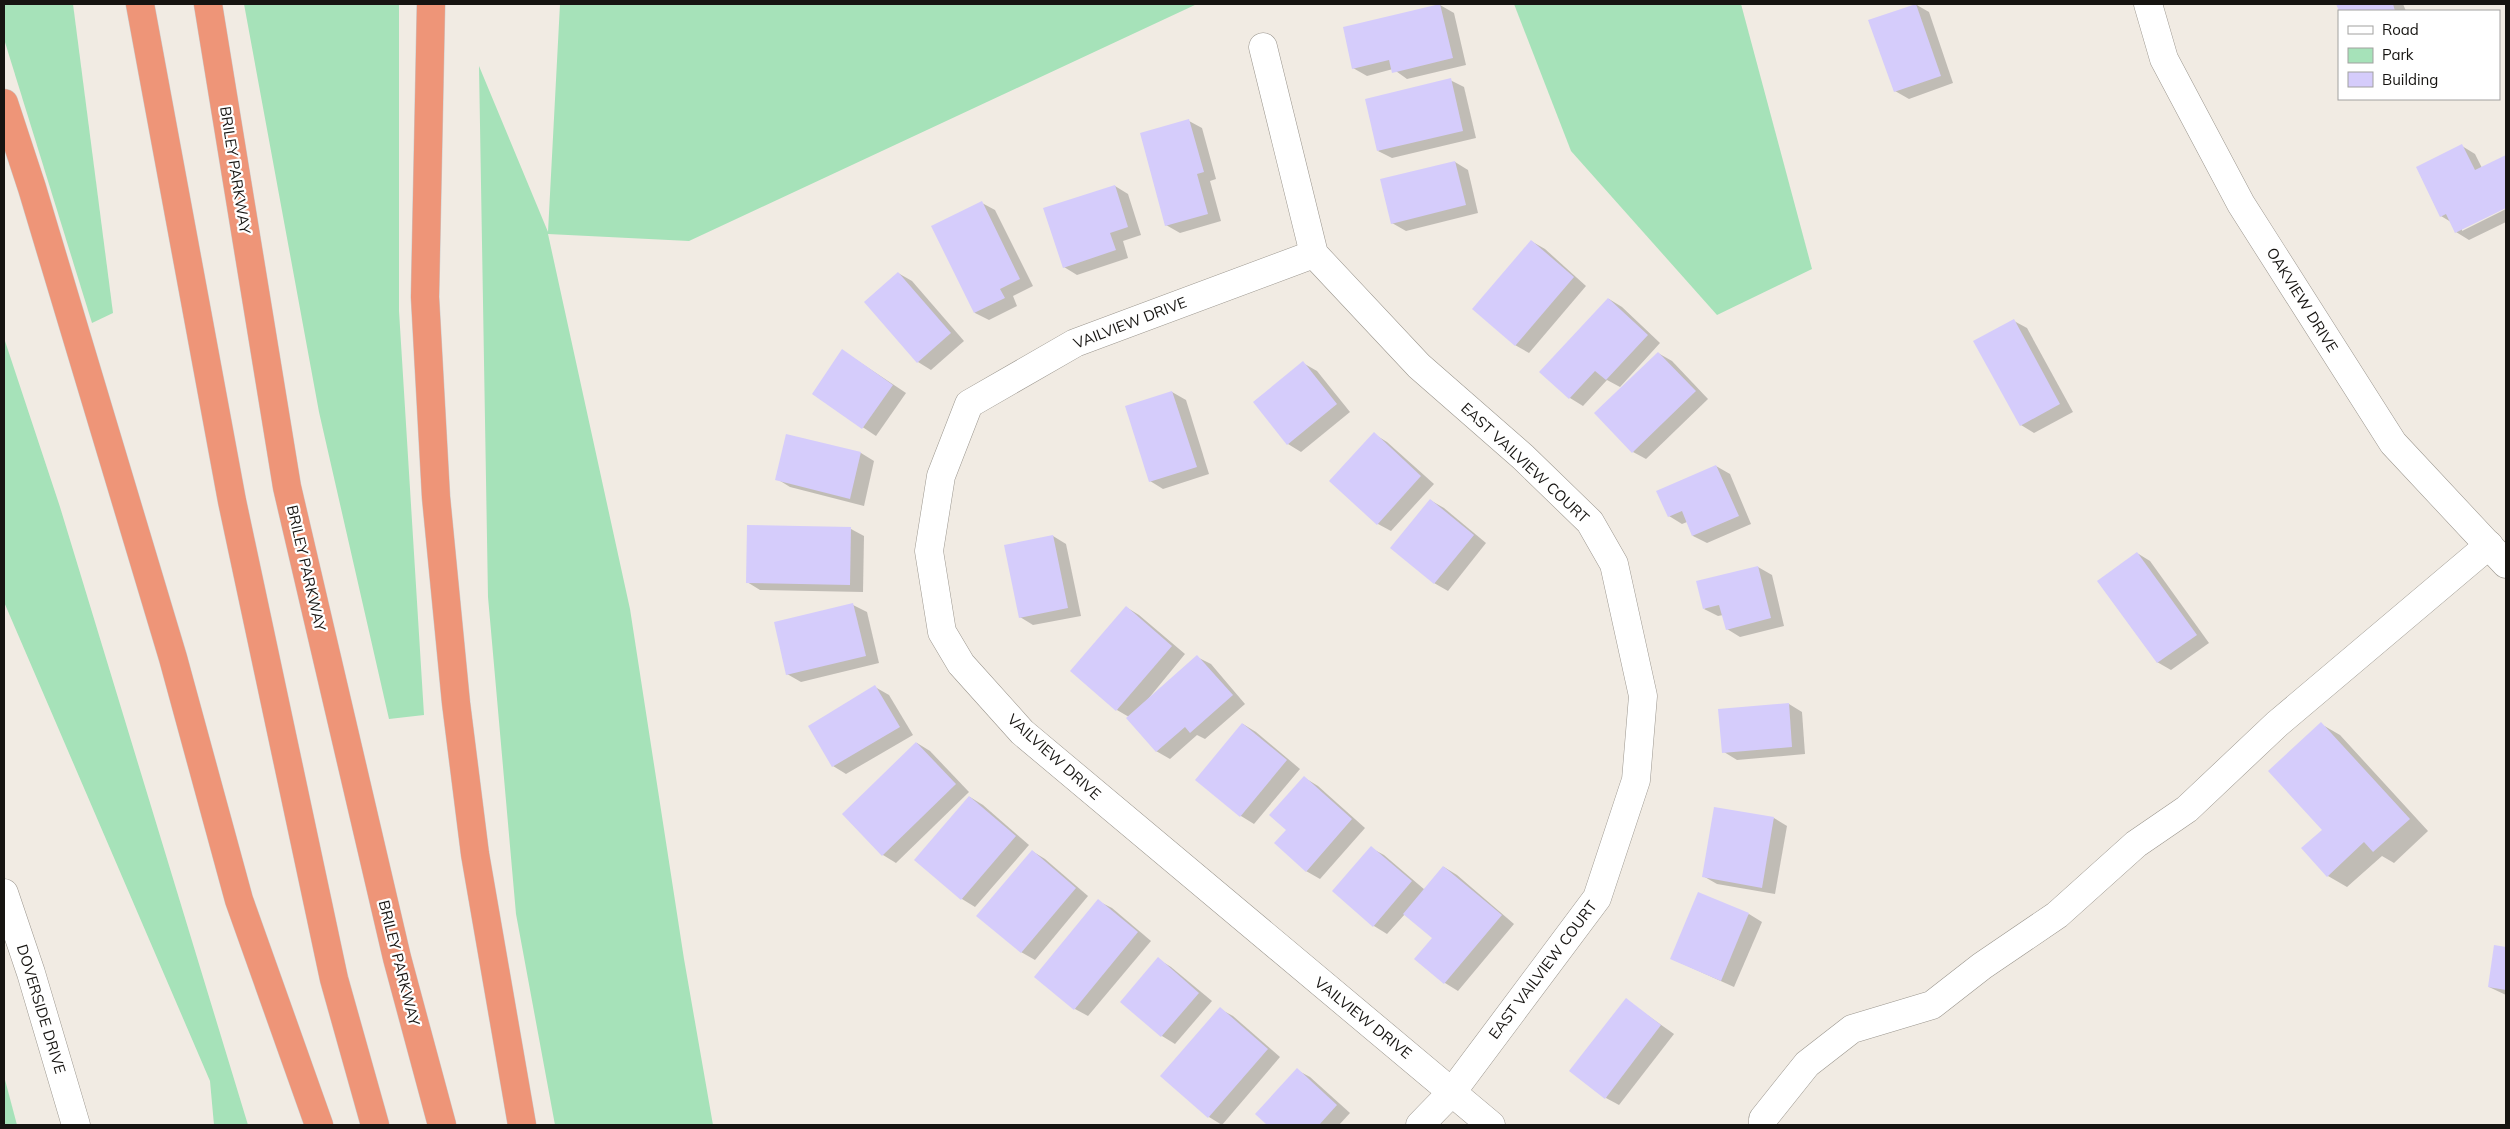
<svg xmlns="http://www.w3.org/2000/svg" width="2510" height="1129" font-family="Mulish,sans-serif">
<rect width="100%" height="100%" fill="#f1ebe3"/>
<g fill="#a6e2b9">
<polygon points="4,4 73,4 113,313 92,323 4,39"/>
<polygon points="244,4 399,4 399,311 424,715 389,719 319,412"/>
<polygon points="560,4 1197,4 689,241 548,234 630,609 684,959 713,1125 555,1125 516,914 488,597 479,66 548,232"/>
<polygon points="1514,4 1741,4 1812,269 1717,315 1571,151"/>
<polygon points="4,338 60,507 248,1125 214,1125 210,1081 4,602"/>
<polygon points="4,1076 17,1125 4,1125"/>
</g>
<g fill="#0003">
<polygon points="1915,4 1929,12 1953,83 1909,99 1895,91"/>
<polygon points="2338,4 2403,4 2406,11 2340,11"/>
<polygon points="1440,5 1454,13 1466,65 1407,79 1393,69 1367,76 1353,68 1344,28"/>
<polygon points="1450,80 1464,87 1476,138 1392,158 1378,151"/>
<polygon points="1189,121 1202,128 1216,179 1210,181 1221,221 1180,233 1166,225"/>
<polygon points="2462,146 2475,154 2482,168 2506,156 2506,206 2462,228 2462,231 2506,209 2506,222 2469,240 2456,232 2451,222 2441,216"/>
<polygon points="1455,162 1468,170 1478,213 1406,231 1392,223"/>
<polygon points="1115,186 1128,194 1141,235 1123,241 1128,258 1077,275 1064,267"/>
<polygon points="982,203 995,210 1033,286 1013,296 1017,306 989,320 975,313 933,227"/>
<polygon points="1531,241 1545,249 1586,286 1529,353 1515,345"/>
<polygon points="898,273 912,281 964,341 931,370 918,362 865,302"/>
<polygon points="1609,299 1622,307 1660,343 1620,387 1607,380 1583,406 1570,398 1541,372"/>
<polygon points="2014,321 2027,328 2073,412 2034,433 2021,425"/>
<polygon points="843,351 906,393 876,436 813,394"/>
<polygon points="1658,353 1672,361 1708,399 1646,459 1633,452"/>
<polygon points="1303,363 1317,371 1350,412 1301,452 1288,444 1254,402"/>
<polygon points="1172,392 1186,400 1209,474 1163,489 1150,481"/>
<polygon points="1374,434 1387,442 1434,484 1391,531 1378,524"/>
<polygon points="787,435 861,453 874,461 864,506 790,487 777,479"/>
<polygon points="1716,466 1730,474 1751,524 1707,543 1693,536 1687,522 1682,524 1669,516"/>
<polygon points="1430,500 1444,508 1486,543 1448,591 1434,583"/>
<polygon points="851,529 864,536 863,592 760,590 747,582"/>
<polygon points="1053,536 1066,544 1081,616 1033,625 1020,617"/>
<polygon points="2137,553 2150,561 2209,643 2171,670 2157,662"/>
<polygon points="1758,567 1772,575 1784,626 1740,637 1727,629 1723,615 1718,616 1704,609"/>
<polygon points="853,605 867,612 879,663 801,682 787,674"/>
<polygon points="1126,607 1139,615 1185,654 1144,704 1197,657 1211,664 1245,704 1205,739 1197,735 1170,759 1156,751 1129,717 1117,710"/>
<polygon points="875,687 889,695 913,735 846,774 833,766"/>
<polygon points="1789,704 1802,712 1805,754 1737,760 1724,752"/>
<polygon points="1243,724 1256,732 1300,769 1254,824 1241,816 1197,780"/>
<polygon points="2321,724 2340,735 2428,831 2394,863 2382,856 2347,887 2328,876 2323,830"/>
<polygon points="917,743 930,751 969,792 896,863 883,855 843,814"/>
<polygon points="1305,778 1318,786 1365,828 1320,879 1306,871 1287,830"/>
<polygon points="970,797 983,805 1029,845 975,907 962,899 916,860"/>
<polygon points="1774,818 1787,826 1775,894 1717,884 1703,876"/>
<polygon points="1371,848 1384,855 1425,890 1444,867 1457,875 1514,924 1458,991 1445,983 1416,959 1434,938 1405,914 1387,934 1374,926 1334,891"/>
<polygon points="1032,851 1045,859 1088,896 1035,960 1021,952"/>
<polygon points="1098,901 1112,908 1151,941 1088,1016 1075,1009"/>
<polygon points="1749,914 1762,922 1734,987 1672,959"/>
<polygon points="2495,946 2506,948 2506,995 2489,987"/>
<polygon points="1158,959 1171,967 1212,1001 1175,1044 1162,1036 1122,1002"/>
<polygon points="1626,1000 1674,1034 1619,1105 1606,1098"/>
<polygon points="1220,1009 1233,1016 1280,1057 1222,1125 1209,1117"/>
<polygon points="1297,1070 1310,1077 1350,1113 1339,1125 1269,1125 1257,1114"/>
</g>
<g fill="#d5ccfb">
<polygon points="1440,4 1453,58 1392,73 1389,60 1352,69 1343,27"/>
<polygon points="1916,4 1941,76 1894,92 1868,20"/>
<polygon points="2336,4 2393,4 2395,11 2339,11"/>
<polygon points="1451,78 1463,131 1377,151 1365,99"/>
<polygon points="1189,119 1204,172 1197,174 1208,214 1165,226 1140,133"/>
<polygon points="2462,144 2475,170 2506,155 2506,208 2455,233 2446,214 2440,217 2416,167"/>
<polygon points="1455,161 1466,205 1391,224 1380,179"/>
<polygon points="1115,185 1128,227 1110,233 1116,250 1063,268 1043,208"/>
<polygon points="982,201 1020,279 1000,289 1005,298 974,313 931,226"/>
<polygon points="1531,240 1574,277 1515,346 1472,309"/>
<polygon points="898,272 951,333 917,363 864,302"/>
<polygon points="1608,298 1648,335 1606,380 1595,371 1569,399 1539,372"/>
<polygon points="2014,319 2060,404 2020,426 1973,341"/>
<polygon points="842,349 893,385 862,429 812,394"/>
<polygon points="1658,352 1696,391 1632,453 1594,413"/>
<polygon points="1303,361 1337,404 1287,445 1253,402"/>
<polygon points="1172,391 1197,467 1149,482 1125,406"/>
<polygon points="1374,432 1421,476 1377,525 1329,481"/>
<polygon points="786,434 861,452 850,499 775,480"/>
<polygon points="1716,465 1739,516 1692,536 1682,511 1668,517 1656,491"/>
<polygon points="1430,499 1474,535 1434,584 1390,548"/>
<polygon points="747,525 851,527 850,585 746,583"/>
<polygon points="1053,535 1068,608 1019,618 1004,545"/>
<polygon points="2137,552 2197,635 2157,663 2097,581"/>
<polygon points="1758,566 1771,618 1726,630 1719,605 1703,609 1696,581"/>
<polygon points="853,603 866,656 786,675 774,622"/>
<polygon points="1126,606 1172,646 1116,711 1070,671"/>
<polygon points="1197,655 1233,695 1190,733 1185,727 1156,752 1126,718"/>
<polygon points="875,685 900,727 832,767 808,726"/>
<polygon points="1789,703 1792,747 1722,753 1718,709"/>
<polygon points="2321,722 2410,819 2373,852 2364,842 2327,877 2301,848 2322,830 2268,771"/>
<polygon points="1242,723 1287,760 1240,817 1195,780"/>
<polygon points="916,742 956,784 882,856 842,814"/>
<polygon points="1304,776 1352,819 1306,872 1274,843 1286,830 1269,815"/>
<polygon points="969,796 1016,836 961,900 914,860"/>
<polygon points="1714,807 1774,817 1762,888 1702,877"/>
<polygon points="1371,846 1412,881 1373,927 1332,891"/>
<polygon points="1032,850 1076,888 1021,953 976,916"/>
<polygon points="1443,866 1502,915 1444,984 1414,959 1432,938 1403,914"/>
<polygon points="1698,892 1749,913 1721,981 1670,959"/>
<polygon points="1098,899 1138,932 1074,1010 1034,977"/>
<polygon points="2494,945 2506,947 2506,990 2488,987"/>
<polygon points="1158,957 1199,993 1161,1037 1120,1002"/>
<polygon points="1626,998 1661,1025 1605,1099 1569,1071"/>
<polygon points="1220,1007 1268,1049 1208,1118 1160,1076"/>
<polygon points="1297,1068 1337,1105 1319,1125 1267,1125 1255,1114"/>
</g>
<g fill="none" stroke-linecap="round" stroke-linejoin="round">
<defs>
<g id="minor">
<polyline points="2148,4 2164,59 2241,204 2393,443 2506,564"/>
<polyline points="1263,47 1314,254 1419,366 1523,457 1590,522 1614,564 1643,696 1636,780 1597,898 1452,1092 1420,1125"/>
<polyline points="1314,254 1075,343 969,404 941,476 929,551 942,632 961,664 1022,732 1491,1125"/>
<polyline points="4,893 31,973 76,1125"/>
<polyline points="1763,1125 1763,1119 1807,1064 1852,1029 1932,1005 1982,966 2057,915 2136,844 2187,809 2277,724 2489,545"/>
</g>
<g id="highway">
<polyline points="140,4 232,501 334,979 375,1125"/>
<polyline points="208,4 287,487 397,958 442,1125"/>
<polyline points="431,4 425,297 436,497 456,703 475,854 522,1125"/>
<polyline points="4,103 32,188 173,658 239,900 319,1125"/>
</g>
</defs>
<use href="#minor" stroke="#9b968e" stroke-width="29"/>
<use href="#highway" stroke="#cccbcb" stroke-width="29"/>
<use href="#minor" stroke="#fff" stroke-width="28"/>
<use href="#highway" stroke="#ee9578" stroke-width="28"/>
</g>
<g text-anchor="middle" stroke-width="4.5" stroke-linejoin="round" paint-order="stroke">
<g font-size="15" fill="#161411" stroke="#fff">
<text transform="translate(235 170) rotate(81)" y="5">BRILEY PARKWAY</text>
<text transform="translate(2302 300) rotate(58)" y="5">OAKVIEW DRIVE</text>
<text transform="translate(1130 323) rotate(-21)" y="5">VAILVIEW DRIVE</text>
<text transform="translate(1525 463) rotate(43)" y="5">EAST VAILVIEW COURT</text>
<text transform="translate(306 568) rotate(77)" y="5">BRILEY PARKWAY</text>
<text transform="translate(1054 757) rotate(42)" y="5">VAILVIEW DRIVE</text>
<text transform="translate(399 963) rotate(76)" y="5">BRILEY PARKWAY</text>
<text transform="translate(1543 970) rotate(-53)" y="5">EAST VAILVIEW COURT</text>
<text transform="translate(41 1009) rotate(73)" y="5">DOVERSIDE DRIVE</text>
<text transform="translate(1363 1018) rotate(39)" y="5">VAILVIEW DRIVE</text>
</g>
</g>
<rect width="2510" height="1129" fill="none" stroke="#161411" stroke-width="10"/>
<rect x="2338" y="10" width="162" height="90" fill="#ffffff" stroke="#a2a1a0"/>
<rect x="2348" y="26" width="25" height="8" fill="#ffffff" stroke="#a2a1a0"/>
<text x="2382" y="35" font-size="15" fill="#161411">Road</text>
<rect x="2348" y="48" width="25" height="15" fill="#a6e2b9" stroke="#a2a1a0"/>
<text x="2382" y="60" font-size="15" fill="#161411">Park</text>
<rect x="2348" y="72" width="25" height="15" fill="#d5ccfb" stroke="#a2a1a0"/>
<text x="2382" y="85" font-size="15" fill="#161411">Building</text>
</svg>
